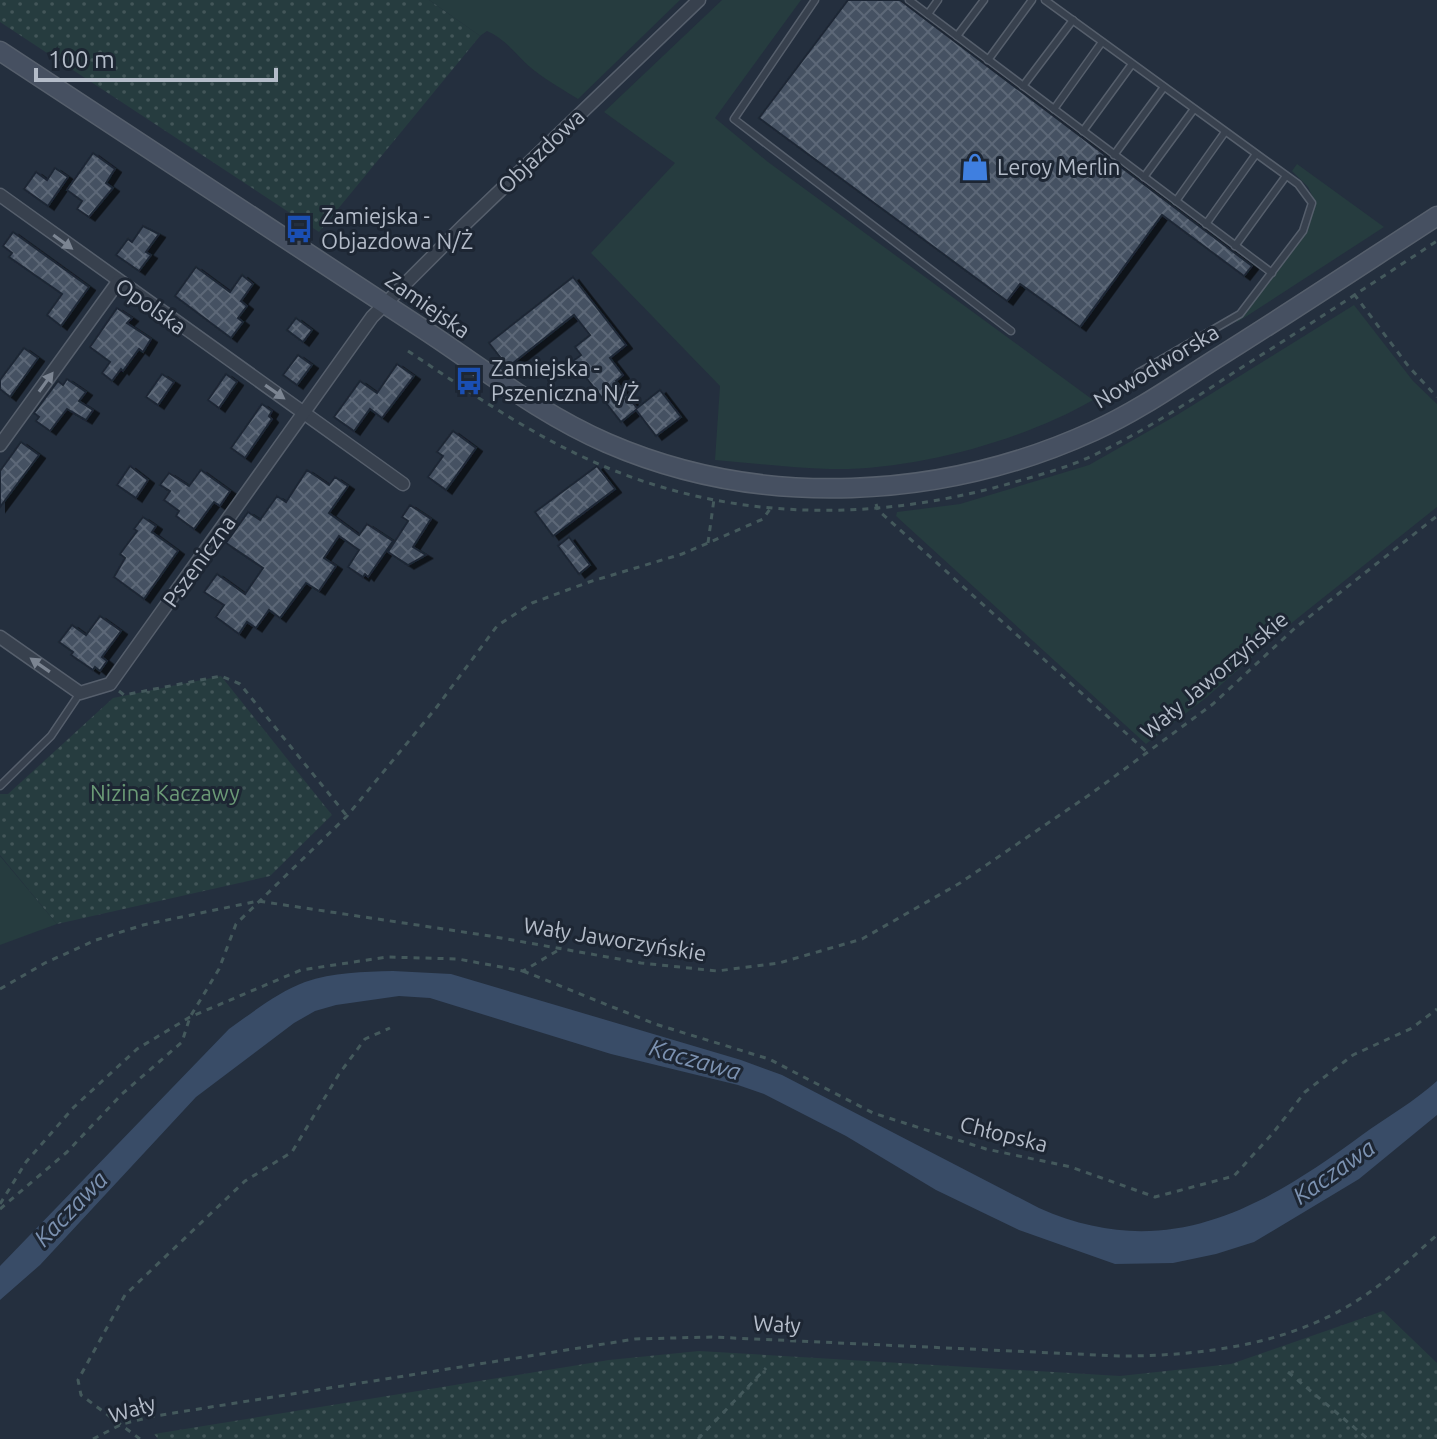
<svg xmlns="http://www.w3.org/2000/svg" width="1437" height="1439" font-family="Ubuntu,sans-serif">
<defs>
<pattern id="garden-dots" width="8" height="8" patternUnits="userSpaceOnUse" patternTransform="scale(2)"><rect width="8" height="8" fill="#263c3f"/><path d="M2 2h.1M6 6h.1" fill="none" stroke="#435659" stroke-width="1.8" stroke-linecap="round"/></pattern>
<pattern id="building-cross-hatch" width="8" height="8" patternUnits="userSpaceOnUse" patternTransform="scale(2)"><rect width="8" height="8" fill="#455162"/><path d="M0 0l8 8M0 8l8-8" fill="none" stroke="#5d6877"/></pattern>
<filter id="shadow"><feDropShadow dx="6" dy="3.5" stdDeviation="0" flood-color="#0009"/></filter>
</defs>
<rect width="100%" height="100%" fill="#242f3e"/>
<g fill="#263c3f">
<path d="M429 0H680L578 99C564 90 549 82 535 71 518 58 508 40 487 31L480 36Z"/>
<path d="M722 0H801L715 118 768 162 1093 400C1022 441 913 471 830 469 792 468 753 463 715 460L720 386 591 253 675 163 604 112Z"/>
<polygon points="1297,164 1384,227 1236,323 1306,233 1316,204 1308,187 1292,171"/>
<polygon points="1354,305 1413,381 1437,404 1437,507 1289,625 1207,697 1146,744 896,516 897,512 960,504 1089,465 1177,415"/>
<polygon points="0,856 57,924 0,945"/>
</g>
<g fill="url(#garden-dots)">
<polygon points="0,0 429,0 480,36 319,232 0,22"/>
<polygon points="221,676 332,815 270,876 57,924 0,855 0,794 8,794 113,698"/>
<polygon points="1383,1311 1437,1363 1437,1439 158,1439 154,1434 609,1360 699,1351 1120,1376 1231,1364"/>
</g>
<path fill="#394c67" d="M393 971 451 974 741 1060 782 1075 1039 1208C1165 1264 1260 1210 1362 1135 1387 1117 1415 1101 1437 1081V1115L1359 1179 1254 1242 1216 1254 1173 1263 1115 1264 1019 1230 936 1190 846 1136 764 1094 738 1085 611 1054 430 998 399 996 336 1005 315 1011 294 1023 196 1097 40 1265 0 1300V1266L229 1029C253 1012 278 992 305 982 333 972 363 972 393 971Z"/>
<g fill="url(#building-cross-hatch)" stroke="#1f2835" stroke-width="2" filter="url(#shadow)">
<polygon points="848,0 900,0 1252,266 1244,276 1162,215 1080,327 1020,284 1007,301 759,118"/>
<polygon points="93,153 115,169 106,183 113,188 89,217 77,209 82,201 67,190"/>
<polygon points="55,168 68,177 48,206 24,189 36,172 47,180"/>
<polygon points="143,226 159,234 146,252 151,255 139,271 116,255 128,239 132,242"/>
<polygon points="13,232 89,287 61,326 47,315 62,294 9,257 12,253 3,246"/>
<polygon points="196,267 230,292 242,275 253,284 241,301 247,306 238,318 243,322 231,338 175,296"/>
<polygon points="573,277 626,345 610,358 623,375 616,381 637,408 660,390 681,417 656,436 636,410 621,422 573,361 581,355 575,347 590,335 574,315 508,367 489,343"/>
<polygon points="117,308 132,318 127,323 151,339 143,352 139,349 123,371 121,369 112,381 102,373 110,362 90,347"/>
<polygon points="296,318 312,330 303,342 287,330"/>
<polygon points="24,348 38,358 10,397 0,389 0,380"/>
<polygon points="298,355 312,365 297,385 283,375"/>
<polygon points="397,364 414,376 382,418 370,409 354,431 334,417 360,381 377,393"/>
<polygon points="162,374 174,382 158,405 146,397"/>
<polygon points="226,374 237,382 219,408 208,400"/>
<polygon points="67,379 86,392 79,401 93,410 86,420 67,409 50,431 36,421 39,417 34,413 58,381 63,385"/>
<polygon points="262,404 272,411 269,416 272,419 245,458 231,448"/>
<polygon points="453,431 476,448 446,490 428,477 443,456 437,452"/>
<polygon points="21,442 39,455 0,507 0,471"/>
<polygon points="130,466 148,480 136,498 117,485"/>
<polygon points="597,466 615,489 553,536 535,512"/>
<polygon points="201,470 230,491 220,506 214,502 194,529 176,516 179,511 164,500 170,491 160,485 169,473 189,486"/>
<polygon points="307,470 329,485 335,477 348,486 329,513 359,535 367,524 393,541 368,577 365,574 363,577 348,567 359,550 339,536 324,558 336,566 319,591 306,583 280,618 269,610 256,628 247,622 239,634 216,617 224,605 204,592 217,574 245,594 263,568 226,543 248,512 260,520 277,496 286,502"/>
<polygon points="410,505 431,519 413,547 426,555 408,565 388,552 408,521 402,517"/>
<polygon points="143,517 156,526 152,532 178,551 144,599 114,577 125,558 120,554 137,531 134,529"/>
<polygon points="569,537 590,565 579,574 558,546"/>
<polygon points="100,616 121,631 102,657 107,661 100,671 95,667 93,670 71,655 73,652 59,642 72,625 86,635"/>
</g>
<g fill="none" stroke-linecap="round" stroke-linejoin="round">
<defs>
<g id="lane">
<polyline points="815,0 734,119 1011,331"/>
<polyline points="909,0 1272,273"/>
<polyline points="1045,0 1298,184 1312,203 1303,231 1240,314 1138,373"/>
<polyline points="928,14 938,0"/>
<polyline points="957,36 984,0"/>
<polyline points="988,60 1032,0"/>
<polyline points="1023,86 1073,20"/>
<polyline points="1054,109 1102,42"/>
<polyline points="1083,131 1132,64"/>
<polyline points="1114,155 1164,87"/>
<polyline points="1144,177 1194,109"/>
<polyline points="1176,201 1225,132"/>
<polyline points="1206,224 1256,154"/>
<polyline points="1235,246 1286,176"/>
<polyline points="0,786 51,736 80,693"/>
</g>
<g id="street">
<polyline points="0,195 403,484"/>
<polyline points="0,445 118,282"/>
<polyline points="0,637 80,693 110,684 372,317 462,227 699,0"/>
</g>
<path id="secondary" d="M0 51 423 329C484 369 540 414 607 443 761 510 943 500 1094 431 1136 412 1175 385 1214 360 1289 313 1363 264 1437 216"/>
</defs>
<use href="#lane" stroke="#565f6c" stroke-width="9"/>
<use href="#street" stroke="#565f6c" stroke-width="15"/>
<use href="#secondary" stroke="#565f6c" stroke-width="21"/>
<g stroke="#44595c" stroke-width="3" stroke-dasharray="6 6" stroke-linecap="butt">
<polyline points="1354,294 1409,367 1437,397"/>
<polyline points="435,311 450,325"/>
<path d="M408 351C465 389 521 428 583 457 719 521 865 524 1008 484 1036 476 1067 468 1094 455 1147 430 1195 398 1244 366 1309 325 1373 283 1437 241"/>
<polyline points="876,504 878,510 1147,752"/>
<polyline points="708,543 714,499"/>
<polyline points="119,691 124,695 221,676 240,684 347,816"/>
<polyline points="523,971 655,1024 769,1059 873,1113 986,1149 1071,1167 1155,1197 1234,1176 1273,1133 1305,1092 1353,1055 1412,1028 1437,1009"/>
<polyline points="0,989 45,963 96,940 143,925 258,901 490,936 641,963 717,971 779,963 862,939 960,883 1092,793 1213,704 1295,628 1437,516"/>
<polyline points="0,1204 26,1162 74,1107 137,1049 190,1017 301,970 387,957 458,959 523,971 562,948"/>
<polyline points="0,1209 67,1152 122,1094 182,1042 190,1017 219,969 236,924 347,816 436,708 497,626 532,603 589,582 682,554 708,543 763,519 770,509"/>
<polyline points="1288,1372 1368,1439"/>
<path d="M93 1439 122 1424 155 1416 635 1339 712 1337 1119 1356C1201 1356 1291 1345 1361 1298 1389 1280 1412 1257 1437 1235"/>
<polyline points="140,1439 81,1395 78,1380 125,1295 245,1181 292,1152 339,1074 365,1039 390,1028"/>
<polyline points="698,1439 766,1368"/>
<polyline points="984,1439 987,1439"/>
</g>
<use href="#lane" stroke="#38414e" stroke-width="6"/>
<use href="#street" stroke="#38414e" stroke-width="12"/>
<use href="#secondary" stroke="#465061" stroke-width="18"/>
</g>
<defs><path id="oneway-solid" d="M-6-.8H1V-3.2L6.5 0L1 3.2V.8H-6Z" transform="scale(2)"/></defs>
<g fill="#7c8592">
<use href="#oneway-solid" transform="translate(63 242) rotate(36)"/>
<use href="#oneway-solid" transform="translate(46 382) rotate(-54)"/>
<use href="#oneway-solid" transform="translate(275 392) rotate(35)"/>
<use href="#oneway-solid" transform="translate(40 665) rotate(-145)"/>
</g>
<defs>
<symbol id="shop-bare" viewBox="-9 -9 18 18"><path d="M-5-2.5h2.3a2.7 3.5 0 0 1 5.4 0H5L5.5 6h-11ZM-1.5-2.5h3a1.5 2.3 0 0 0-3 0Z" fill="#3f7fe0" stroke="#1d2633" stroke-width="2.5" paint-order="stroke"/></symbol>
<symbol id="bus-bare" viewBox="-9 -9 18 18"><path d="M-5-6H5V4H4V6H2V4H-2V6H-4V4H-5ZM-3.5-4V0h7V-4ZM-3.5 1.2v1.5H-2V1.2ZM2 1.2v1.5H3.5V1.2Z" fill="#1a4fb4" stroke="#1d2633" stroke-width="2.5" paint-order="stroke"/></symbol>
</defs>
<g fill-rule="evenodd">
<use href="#shop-bare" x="955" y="147" width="40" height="40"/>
<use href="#bus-bare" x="279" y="209" width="40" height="40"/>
<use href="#bus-bare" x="449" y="361" width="40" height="40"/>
</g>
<g text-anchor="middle" stroke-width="6" stroke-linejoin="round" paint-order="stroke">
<g font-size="22" fill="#b4bcc9" stroke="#1d2633">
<text transform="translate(541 151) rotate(-44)" y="8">Objazdowa</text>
<text transform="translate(428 305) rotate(35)" y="8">Zamiejska</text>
<text transform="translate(151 306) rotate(35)" y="8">Opolska</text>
<text transform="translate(1156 366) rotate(-31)" y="8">Nowodworska</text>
<text transform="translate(199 561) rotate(-54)" y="8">Pszeniczna</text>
<text transform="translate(1214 675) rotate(-40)" y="8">Wały Jaworzyńskie</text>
<text transform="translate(615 939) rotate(9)" y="8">Wały Jaworzyńskie</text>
<text transform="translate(1004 1134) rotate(14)" y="8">Chłopska</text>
<text transform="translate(777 1324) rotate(3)" y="8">Wały</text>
<text transform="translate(132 1409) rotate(-17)" y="8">Wały</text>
</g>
<g font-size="22" fill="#b4bcc9" stroke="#1d2633" text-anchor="start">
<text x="997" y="175">Leroy Merlin</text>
<text x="321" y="224">Zamiejska -<tspan x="321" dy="25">Objazdowa N/Ż</tspan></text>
<text x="491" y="376">Zamiejska -<tspan x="491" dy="25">Pszeniczna N/Ż</tspan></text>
</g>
<g font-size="22" fill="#6b9a76" stroke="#1d2633">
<text x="165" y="801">Nizina Kaczawy</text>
</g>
<g font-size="24" font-style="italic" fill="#7c92b1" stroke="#1d2633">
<text transform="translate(695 1060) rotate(16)" y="8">Kaczawa</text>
<text transform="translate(1334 1172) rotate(-35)" y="8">Kaczawa</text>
<text transform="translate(71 1209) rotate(-46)" y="8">Kaczawa</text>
</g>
</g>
<path d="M36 68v12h240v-12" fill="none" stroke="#b4bcc9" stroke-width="4"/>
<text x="48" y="68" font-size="24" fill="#b4bcc9" stroke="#1d2633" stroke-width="6" paint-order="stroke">100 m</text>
</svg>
